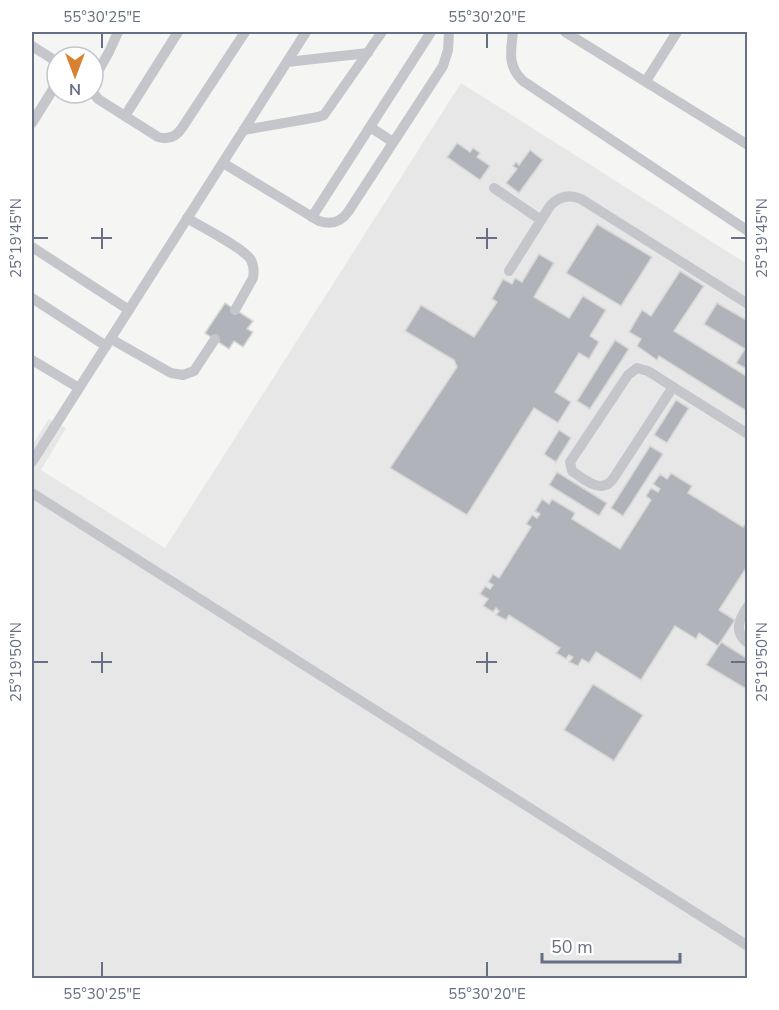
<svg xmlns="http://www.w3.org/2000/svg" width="779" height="1010" font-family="'Nunito Sans',sans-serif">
<rect width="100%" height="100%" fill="#f5f6f3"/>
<polygon fill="#e6e7e6" points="461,83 747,264 747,978 32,978 32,445 49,419 66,428 41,470 165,548"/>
<g fill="#b0b3ba" stroke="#d7d7d6" stroke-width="1.5">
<polygon points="457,143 470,152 473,148 480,153 477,157 490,166 480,180 447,157"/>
<polygon points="530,150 543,160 519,193 506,183 517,169 513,166 516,162 519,165"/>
<polygon points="597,224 652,257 621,306 566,273"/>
<polygon points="539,254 554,263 534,297 569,318 583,296 606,310 590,336 599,342 589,359 579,353 555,392 571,402 558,423 534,408 467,515 390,468 457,367 454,360 405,331 421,305 474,337 497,302 492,299 503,279 512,284 515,278 522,282"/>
<polygon points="680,271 704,286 674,331 748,377 748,412 659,356 657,360 637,346 641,339 629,332 642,310 651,316"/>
<polygon points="225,303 253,321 247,329 253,332 243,347 234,341 229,349 205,333"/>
<polygon points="717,303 748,321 748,344 745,349 704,324"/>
<polygon points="615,340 629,349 590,409 577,401"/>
<polygon points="748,344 748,370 736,363"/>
<polygon points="676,400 689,408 667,443 654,435"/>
<polygon points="559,430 571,438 556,462 544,454"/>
<polygon points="650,446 663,454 623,516 611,508"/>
<polygon points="557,472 607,503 599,516 549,485"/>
<polygon points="671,473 692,486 688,493 743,527 746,523 748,524 748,565 719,610 735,620 718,646 699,633 696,639 675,626 641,680 596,652 589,663 582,659 578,666 569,662 573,657 569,655 566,659 556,653 560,648 509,615 506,620 496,615 499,611 496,608 493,612 483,606 488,599 480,594 485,586 490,589 493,585 488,582 493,574 499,578 531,527 526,524 532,515 537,518 540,514 535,511 542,499 549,504 552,499 575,513 572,519 620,549 651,500 646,496 651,488 658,492 660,489 653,484 660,474 667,479"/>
<polygon points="721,642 748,659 748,690 706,665"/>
<polygon points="593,684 643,715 614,761 564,730"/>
</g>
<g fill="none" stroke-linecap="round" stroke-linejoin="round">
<g stroke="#c5c6cb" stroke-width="10">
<path d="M513 32C511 51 507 66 523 81L748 231"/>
<polyline points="565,32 748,145"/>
<polyline points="32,46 51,58"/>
<polyline points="287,62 368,53"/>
<polyline points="93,80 109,52 118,32"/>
<polyline points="646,81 677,32"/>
<path d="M93 92 98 99 158 137C168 140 176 137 182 128L245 32"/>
<polyline points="125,116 178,32"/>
<polyline points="32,123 57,83"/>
<polyline points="370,127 393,142"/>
<polyline points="244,130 318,117 324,115 382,32"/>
<path d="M223 163 319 221C331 225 341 222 348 212L443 66 448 50 449 32"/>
<polyline points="494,188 541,220"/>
<polyline points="312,217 431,32"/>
<path d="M187 218C201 227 244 248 251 260 254 266 254 272 253 278L235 310"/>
<polyline points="32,247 129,310"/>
<path d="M509 271 550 206C559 196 569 194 581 199L748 304"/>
<polyline points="32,298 106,346"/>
<polyline points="111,339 171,373 183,375 194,371 215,339"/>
<polyline points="32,360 79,388"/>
<path d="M637 368 648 371 673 387 613 479C601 495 584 479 572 471L570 462 628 375Z"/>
<polyline points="673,387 748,434"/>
<polyline points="32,462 306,32"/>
<polyline points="32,493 748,946"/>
<path d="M748 606C739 619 733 632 748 643"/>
</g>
</g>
<path fill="none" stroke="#676f82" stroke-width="2" d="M102 33V48M487 33V48M102 228V249M487 228V249M33 238H48M91 238H112M476 238H497M731 238H746M102 652V673M487 652V673M33 662H48M91 662H112M476 662H497M731 662H746M102 962V977M487 962V977"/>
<rect width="779" height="1010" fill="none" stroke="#ffffff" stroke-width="66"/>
<g transform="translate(75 75) rotate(180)"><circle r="28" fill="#ffffff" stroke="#c2c5cd" stroke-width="1.5"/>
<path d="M0-4.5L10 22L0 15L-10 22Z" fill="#d88231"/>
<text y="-9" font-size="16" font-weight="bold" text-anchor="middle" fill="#676f82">N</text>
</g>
<path d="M542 953v9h138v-9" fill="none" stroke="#676f82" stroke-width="3"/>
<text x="551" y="953" font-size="18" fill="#676f82" stroke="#ffffff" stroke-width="4.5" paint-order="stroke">50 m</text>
<rect x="33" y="33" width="713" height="944" fill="none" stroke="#676f82" stroke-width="2"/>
<g font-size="15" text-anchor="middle" fill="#676f82">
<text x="102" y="22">55°30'25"E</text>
<text x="487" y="22">55°30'20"E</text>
<text transform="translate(762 238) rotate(-90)" y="5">25°19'45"N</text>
<text transform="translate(16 238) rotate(-90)" y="5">25°19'45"N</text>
<text transform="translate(762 662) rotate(-90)" y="5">25°19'50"N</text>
<text transform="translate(16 662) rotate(-90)" y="5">25°19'50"N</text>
<text x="102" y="999">55°30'25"E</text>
<text x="487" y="999">55°30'20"E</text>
</g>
</svg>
